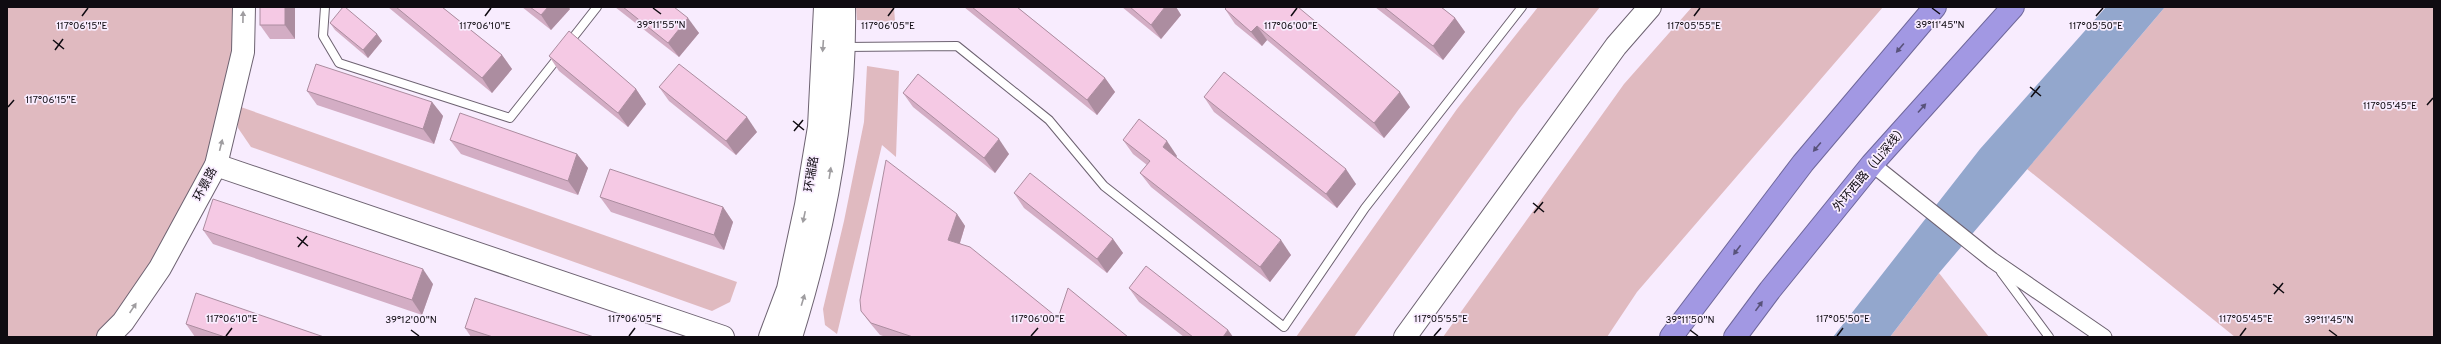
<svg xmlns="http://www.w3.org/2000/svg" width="2441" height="344" font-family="Overpass,'Noto Sans SC',sans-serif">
<rect width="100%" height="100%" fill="#f8ecfe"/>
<g fill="#e0bac0">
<polygon points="7,7 244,7 216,165 108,337 7,337"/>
<polygon points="856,7 894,7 895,22 857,20"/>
<polygon points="1538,7 1600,7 1519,109 1354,337 1296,337 1457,109"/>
<polygon points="1692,7 1883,7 1637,292 1607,337 1443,337 1624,84"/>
<polygon points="2165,7 2434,7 2434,337 2235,337 2027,169"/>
<polygon points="867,66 899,71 896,157 882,145 837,334 825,325 823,309 844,221 864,122"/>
<polygon points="238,106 737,282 730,302 712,311 251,147 238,128"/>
<polygon points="1939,273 1989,337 1890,337"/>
</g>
<polygon fill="#93a7cd" points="2106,7 2165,7 1939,273 1890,337 1833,337 1980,149"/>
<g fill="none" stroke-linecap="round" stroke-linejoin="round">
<defs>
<g id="lane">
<polyline points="325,7 323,36 339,63 510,118 560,55"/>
<polyline points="568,44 597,7"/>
<polyline points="844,47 957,46 1049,120 1104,186 1284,327 1365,208 1522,7"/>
<polyline points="2001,272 2049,337"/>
</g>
<polyline id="street" points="1872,164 1992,260 2104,337"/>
<g id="secondary">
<polyline points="216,165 723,337"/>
<polyline points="108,337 123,322 160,268 216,165 243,52 244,7"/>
<polyline points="770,337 788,289 806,205 819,127 825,7"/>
<path d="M791 337C824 231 846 119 844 7"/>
<polyline points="1405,337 1616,46 1650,7"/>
</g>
<g id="highway">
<polyline points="1671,337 1803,163 1935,7"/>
<polyline points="1735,337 1770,290 1872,164 2013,7"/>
</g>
</defs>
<use href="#lane" stroke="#6d6271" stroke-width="10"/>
<use href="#street" stroke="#6d6271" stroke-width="17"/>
<use href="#secondary" stroke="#6d6271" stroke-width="24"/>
<use href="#highway" stroke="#6f679a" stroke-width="24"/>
<use href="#lane" stroke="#fff" stroke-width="8"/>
<use href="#street" stroke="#fff" stroke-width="15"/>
<use href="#secondary" stroke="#fff" stroke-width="22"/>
<use href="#highway" stroke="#a298e3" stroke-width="22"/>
</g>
<g fill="#d3adc4">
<polygon points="260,7 295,7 295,39 270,39 260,25"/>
<polygon points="388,7 442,7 502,55 512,69 492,93"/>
<polygon points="522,7 568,7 570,9 551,30"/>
<polygon points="615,7 674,7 699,33 679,57"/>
<polygon points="964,7 1017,7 1105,78 1115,92 1097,115"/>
<polygon points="1122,7 1176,7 1181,15 1161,39"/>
<polygon points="1227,7 1410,107 1384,138 1267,40 1262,46 1235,24 1225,9"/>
<polygon points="1375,7 1441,7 1455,18 1465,32 1443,60"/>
<polygon points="330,23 377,34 382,41 368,58 335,30"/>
<polygon points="549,56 636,89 646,104 628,127 559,71"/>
<polygon points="659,87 757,132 736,155 669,101"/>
<polygon points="307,91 432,102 443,116 434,144 317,105"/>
<polygon points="903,93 1009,154 995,173 913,107"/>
<polygon points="1204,97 1356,184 1337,208 1214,112"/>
<polygon points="450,140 577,154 588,168 578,195 461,154"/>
<polygon points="1123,140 1177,156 1176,157 1291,255 1270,282 1151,187 1140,173 1147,165 1133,154"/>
<polygon points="1014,193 1113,239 1123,253 1107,273 1024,208"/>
<polygon points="600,197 723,207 733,222 724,250 611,212"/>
<polygon points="957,214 965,226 960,243 1058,318 1128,337 886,337 880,335 870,323 861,311"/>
<polygon points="203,230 433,284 422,315 213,244"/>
<polygon points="1129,288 1228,330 1233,337 1184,337 1139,302"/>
<polygon points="186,324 324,337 195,337"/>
<polygon points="465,328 594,337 471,337"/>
</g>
<g fill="#ac8da0">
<polygon points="285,7 295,7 295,39 285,25"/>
<polygon points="548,7 568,7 570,9 551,30 541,15"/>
<polygon points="1165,7 1176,7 1181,15 1161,39 1151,25"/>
<polygon points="688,18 699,33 679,57 668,43"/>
<polygon points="1455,18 1465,32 1443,60 1433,46"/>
<polygon points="1257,26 1267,40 1262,46 1251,32"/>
<polygon points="377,34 382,41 368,58 363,50"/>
<polygon points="502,55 512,69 492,93 482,78"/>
<polygon points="1105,78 1115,92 1097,115 1087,100"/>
<polygon points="636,89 646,104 628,127 618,113"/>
<polygon points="1400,92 1410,107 1384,138 1374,123"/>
<polygon points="432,102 443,116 434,144 423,129"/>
<polygon points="747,117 757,132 736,155 726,141"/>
<polygon points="999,139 1009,154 995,173 984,158"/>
<polygon points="1167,141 1177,156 1173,161 1163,147"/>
<polygon points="577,154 588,168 578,195 568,181"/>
<polygon points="1346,169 1356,184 1337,208 1326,194"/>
<polygon points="723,207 733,222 724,250 714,235"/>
<polygon points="957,214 965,226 957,252 948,240"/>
<polygon points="1113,239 1123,253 1107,273 1097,259"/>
<polygon points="1281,240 1291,255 1270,282 1260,267"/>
<polygon points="423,269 433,284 422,315 412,300"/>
<polygon points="1228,330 1233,337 1223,337"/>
</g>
<g fill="#f5c9e4" stroke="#ac8da0">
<rect x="260" y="7" width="25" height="18"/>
<polygon points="343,7 345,7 377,34 363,50 330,23"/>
<polygon points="396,7 442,7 502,55 482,78"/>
<polygon points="530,7 548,7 541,15"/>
<polygon points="623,7 674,7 688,18 668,43"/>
<polygon points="972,7 1017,7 1105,78 1087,100"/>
<polygon points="1130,7 1165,7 1151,25"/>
<polygon points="1227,7 1298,7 1400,92 1374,123 1257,26 1251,32 1225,9"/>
<polygon points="1384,7 1441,7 1455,18 1433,46"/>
<polygon points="569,31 636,89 618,113 549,56"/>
<polygon points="316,64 432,102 423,129 307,91"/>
<polygon points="679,64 747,117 726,141 659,87"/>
<polygon points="1224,72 1346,169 1326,194 1204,97"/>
<polygon points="918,74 999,139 984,158 903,93"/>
<polygon points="460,113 577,154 568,181 450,140"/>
<polygon points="1139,119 1167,141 1163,147 1281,240 1260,267 1140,173 1150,161 1123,140"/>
<polygon points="886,160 957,214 948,240 970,247 1058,318 1068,288 1128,337 913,337 871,323 861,311 860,300"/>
<polygon points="610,169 723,207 714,235 600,197"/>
<polygon points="1030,173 1113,239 1097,259 1014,193"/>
<polygon points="213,199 423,269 412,300 203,230"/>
<polygon points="1146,266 1228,330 1223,337 1193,337 1129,288"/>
<polygon points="196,293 324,337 225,337 186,324"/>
<polygon points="475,298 594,337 493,337 465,328"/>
</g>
<defs><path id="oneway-solid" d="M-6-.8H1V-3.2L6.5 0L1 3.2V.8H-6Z"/></defs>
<g fill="#9f9da0">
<use href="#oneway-solid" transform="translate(243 17) rotate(-89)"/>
<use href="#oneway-solid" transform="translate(823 46) rotate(94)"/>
<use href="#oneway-solid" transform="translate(221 145) rotate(-76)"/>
<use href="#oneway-solid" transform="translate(830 173) rotate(-81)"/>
<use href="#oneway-solid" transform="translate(804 217) rotate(102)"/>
<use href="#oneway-solid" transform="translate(803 300) rotate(-73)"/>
<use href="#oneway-solid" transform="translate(133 308) rotate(-56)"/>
</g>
<g fill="#58527a">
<use href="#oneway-solid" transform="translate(1900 48) rotate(130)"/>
<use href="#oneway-solid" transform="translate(1922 108) rotate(-48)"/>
<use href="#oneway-solid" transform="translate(1817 147) rotate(130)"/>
<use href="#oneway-solid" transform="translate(1737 250) rotate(127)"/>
<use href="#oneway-solid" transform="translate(1759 306) rotate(-54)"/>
</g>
<path fill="none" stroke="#0f0b11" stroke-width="1.5" d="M653 8 661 14M1932 8 1940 14M82 16 88 8M485 16 491 8M888 16 894 8M1291 16 1297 8M1694 16 1700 8M2096 16 2103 8M53 40 64 49M55 50 63 39M2030 87 2041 96M2031 97 2040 86M2427 105 2433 98M8 107 14 100M793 121 804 130M794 131 803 120M1533 203 1544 212M1534 213 1543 202M297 237 308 246M298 247 307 236M2273 284 2284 293M2274 294 2283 283M411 330 419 336M1690 330 1698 336M2329 330 2337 336M226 336 232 328M629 336 635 328M1031 336 1038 328M1434 336 1441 328M1837 336 1843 328M2240 336 2246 328"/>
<g text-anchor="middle" stroke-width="3.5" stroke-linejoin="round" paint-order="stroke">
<g font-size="12" fill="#0f0b11" stroke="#f8ecfe">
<text transform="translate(1870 168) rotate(-50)" y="4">外环西路（山深线）</text>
<text transform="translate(811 174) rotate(-81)" y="4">环瑞路</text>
<text transform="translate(205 184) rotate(-62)" y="4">环景路</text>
</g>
</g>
<g font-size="10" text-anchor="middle" fill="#0f0b11" stroke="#f8ecfe" stroke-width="3.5" stroke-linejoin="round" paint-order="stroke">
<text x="661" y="28">39°11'55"N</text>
<text x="1940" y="28">39°11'45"N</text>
<text x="82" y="29">117°06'15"E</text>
<text x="485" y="29">117°06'10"E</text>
<text x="888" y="29">117°06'05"E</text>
<text x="1291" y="29">117°06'00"E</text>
<text x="1694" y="29">117°05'55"E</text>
<text x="2096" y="29">117°05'50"E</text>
<text x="51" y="103">117°06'15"E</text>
<text x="2390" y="109">117°05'45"E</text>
<text x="232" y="322">117°06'10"E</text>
<text x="635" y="322">117°06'05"E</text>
<text x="1038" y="322">117°06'00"E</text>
<text x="1441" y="322">117°05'55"E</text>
<text x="1843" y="322">117°05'50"E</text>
<text x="2246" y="322">117°05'45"E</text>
<text x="411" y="323">39°12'00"N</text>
<text x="1690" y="323">39°11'50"N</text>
<text x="2329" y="323">39°11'45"N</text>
</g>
<rect width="2441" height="344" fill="none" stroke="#0f0b11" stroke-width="16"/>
</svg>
